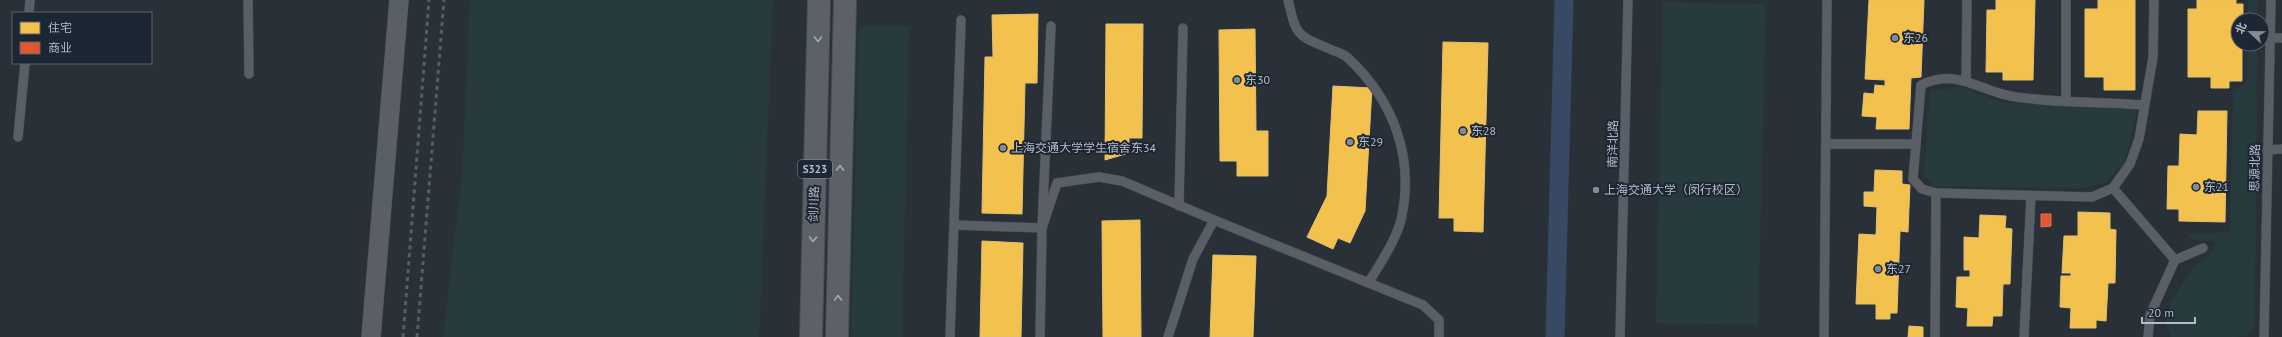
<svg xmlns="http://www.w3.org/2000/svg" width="2282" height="337" font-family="'PT Sans','Noto Sans SC',sans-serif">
<rect width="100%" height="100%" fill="#2a3038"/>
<g fill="#273a3e">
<polygon points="470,0 773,0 759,337 443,337 462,175"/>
<rect x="2248" y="0" width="9" height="20"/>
<polygon points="1663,2 1766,4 1758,325 1656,323"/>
<polygon points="859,26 909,26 902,337 851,337"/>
<polygon points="2248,44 2257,44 2255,328 2247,335 2237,337 2171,337 2165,322 2172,300 2192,268 2213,252 2215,241 2196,241 2187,234 2230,232 2233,92 2247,80"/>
<polygon points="1961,87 2001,102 2137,110 2125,161 2107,182 2082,188 1934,186 1924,176 1930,91"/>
</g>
<g fill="#f2c14e" stroke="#dfc073">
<polygon points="1869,0 1924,0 1921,77 1911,78 1909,129 1876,129 1877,117 1862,116 1864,93 1874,94 1875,85 1885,86 1885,80 1865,79"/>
<polygon points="1996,0 2035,0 2033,80 2003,80 2003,72 1986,72 1987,10 1996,10"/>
<polygon points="2098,0 2135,0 2135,90 2104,90 2104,77 2085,77 2085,9 2098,9"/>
<polygon points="2197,0 2236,0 2236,4 2243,4 2243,20 2238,20 2238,44 2242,44 2242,81 2229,81 2229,88 2211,88 2211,77 2188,77 2188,9 2197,9"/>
<polygon points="1038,14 1037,83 1025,83 1022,214 982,213 985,57 993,57 992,15"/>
<polygon points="1106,24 1143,24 1142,138 1129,138 1129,153 1105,160"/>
<polygon points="1255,29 1256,131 1268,131 1268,176 1237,176 1237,161 1220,161 1219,30"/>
<polygon points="1443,42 1488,43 1483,232 1454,231 1454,218 1439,218"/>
<polygon points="1333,86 1372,88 1365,211 1350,243 1338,238 1333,249 1307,237 1327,196"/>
<polygon points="2198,111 2227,111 2225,222 2179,221 2179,209 2167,209 2168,166 2179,166 2180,134 2197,135"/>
<polygon points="1875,170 1902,171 1902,184 1910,185 1908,232 1900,231 1897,313 1890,313 1890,319 1876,319 1876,304 1856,304 1859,234 1876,235 1877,207 1864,206 1864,192 1874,192"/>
<polygon points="2078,212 2110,213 2110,229 2116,230 2115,283 2108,283 2106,321 2096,320 2096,328 2070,328 2071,308 2060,307 2061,276 2071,276 2071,273 2062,273 2064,236 2078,236"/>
<polygon points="1980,215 2006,216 2005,228 2012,229 2010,284 2003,284 2002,316 1993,316 1992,326 1967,326 1968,308 1956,307 1957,277 1970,277 1970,270 1964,270 1964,237 1979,238"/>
<polygon points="1140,220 1141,337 1103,337 1102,221"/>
<polygon points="982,241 1023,243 1021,337 980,337"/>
<polygon points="1213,255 1256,256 1253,337 1210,337"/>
<polygon points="1909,326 1923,327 1923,337 1908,337"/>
</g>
<polygon fill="#e4572e" stroke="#d6755c" points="2041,214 2051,214 2051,226 2041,227"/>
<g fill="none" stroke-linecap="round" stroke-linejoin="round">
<polyline stroke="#384963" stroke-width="19" points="1555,337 1564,0"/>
<defs>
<g id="lane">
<polyline points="248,0 249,74"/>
<path d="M1288 0C1297 38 1297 35 1332 50 1337 52 1344 54 1348 58 1394 101 1415 158 1401 220 1395 242 1381 262 1369 282"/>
<polyline points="29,13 30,0"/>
<polyline points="2270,38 2282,38"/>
<polyline points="1966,80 1967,0"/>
<polyline points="2066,101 2066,0"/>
<path d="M2144 105C2102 102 2058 103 2016 97 1979 92 1959 67 1921 85L1913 179 1922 189 1936 193 2092 197 2113 188 2130 164 2139 139 2153 57 2154 0"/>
<polyline points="18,137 25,63"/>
<polyline points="1826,144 1916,144"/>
<polyline points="2267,150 2282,149"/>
<polyline points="2113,188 2175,260"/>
<polyline points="1179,206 1183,28"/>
<polyline points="1214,220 1423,305 1439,320 1439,337"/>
<polyline points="955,225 1042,228"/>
<polyline points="1042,228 1057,183 1099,177 1122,181 1214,220 1193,259 1168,337"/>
<polyline points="950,337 961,20"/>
<polyline points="1040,337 1042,228 1051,26"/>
<polyline points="1620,337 1628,0"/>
<polyline points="1824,337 1827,0"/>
<polyline points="1935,337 1936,193"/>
<polyline points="2024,337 2031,196"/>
<polyline points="2148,337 2150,315 2175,260 2203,248"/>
<polyline points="2264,337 2271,0"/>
</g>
<polyline id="street" points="371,337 399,0"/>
<g id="primary">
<polyline points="811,337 819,0"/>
<polyline points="837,337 845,0"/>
</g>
</defs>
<use href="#lane" stroke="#484c53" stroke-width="10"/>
<use href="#street" stroke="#484c53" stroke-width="20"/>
<use href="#primary" stroke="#484c55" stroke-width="24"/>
<use href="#lane" stroke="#5a5e66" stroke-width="9"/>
<use href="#street" stroke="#5a5e66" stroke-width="19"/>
<use href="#primary" stroke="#5c6168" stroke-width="22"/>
<g stroke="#595d64" stroke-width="3" stroke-dasharray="4 4" stroke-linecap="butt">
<polyline points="403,337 429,0"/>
<polyline points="417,337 444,0"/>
</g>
</g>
<defs><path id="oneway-chevron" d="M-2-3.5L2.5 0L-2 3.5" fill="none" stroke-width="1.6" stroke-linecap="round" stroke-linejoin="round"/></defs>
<g stroke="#a2aab6">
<use href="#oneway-chevron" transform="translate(818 39) rotate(91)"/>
<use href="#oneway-chevron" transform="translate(840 168) rotate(-89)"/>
<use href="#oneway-chevron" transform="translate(813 239) rotate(92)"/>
<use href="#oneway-chevron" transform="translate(838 298) rotate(-89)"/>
</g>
<g fill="#848b96" stroke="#1d2633" stroke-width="1.5">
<circle cx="1895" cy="38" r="4"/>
<circle cx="1237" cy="80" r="4"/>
<circle cx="1463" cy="131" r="4"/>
<circle cx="1350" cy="142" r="4"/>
<circle cx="1003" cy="148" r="4"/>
<circle cx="2196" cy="187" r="4"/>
<circle cx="1596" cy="190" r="4"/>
<circle cx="1878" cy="269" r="4"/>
</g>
<g text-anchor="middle" stroke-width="4" stroke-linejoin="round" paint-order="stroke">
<rect fill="#1d2633" stroke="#878f9c" stroke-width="1" x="798" y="160" width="34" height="18" rx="3"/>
<g font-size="11" font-weight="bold" fill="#b4bcc9">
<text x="815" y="173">S323</text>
</g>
<g font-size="12" fill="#b4bcc9" stroke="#1d2633" text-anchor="start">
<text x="1903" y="42">东26</text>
<text x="1245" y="84">东30</text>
<text x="1471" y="135">东28</text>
<text x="1358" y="146">东29</text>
<text x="1011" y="152">上海交通大学学生宿舍东34</text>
<text x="2204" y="191">东21</text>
<text x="1604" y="194">上海交通大学（闵行校区）</text>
<text x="1886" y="273">东27</text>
</g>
<g font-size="12" fill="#b4bcc9" stroke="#1d2633">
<text transform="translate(1613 144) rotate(-89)" y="4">南洋北路</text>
<text transform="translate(2255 168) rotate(-89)" y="4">思源北路</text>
<text transform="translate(814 204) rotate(-88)" y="4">剑川路</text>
</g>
</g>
<rect x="12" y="12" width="140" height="52" fill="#1d2633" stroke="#59626f"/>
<rect x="20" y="22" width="20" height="12" fill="#f2c14e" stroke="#59626f"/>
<text x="48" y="32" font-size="12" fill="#b4bcc9">住宅</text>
<rect x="20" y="42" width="20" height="12" fill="#e4572e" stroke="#59626f"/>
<text x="48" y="52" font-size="12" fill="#b4bcc9">商业</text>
<g transform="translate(2250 32) rotate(292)"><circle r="19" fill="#1d2633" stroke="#59626f"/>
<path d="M0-3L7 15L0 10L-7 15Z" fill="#848b96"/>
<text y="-6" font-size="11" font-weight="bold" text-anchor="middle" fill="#b4bcc9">北</text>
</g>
<path d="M2142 317v6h53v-6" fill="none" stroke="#b4bcc9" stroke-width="2"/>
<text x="2148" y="317" font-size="12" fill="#b4bcc9" stroke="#1d2633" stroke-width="3" paint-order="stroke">20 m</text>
</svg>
